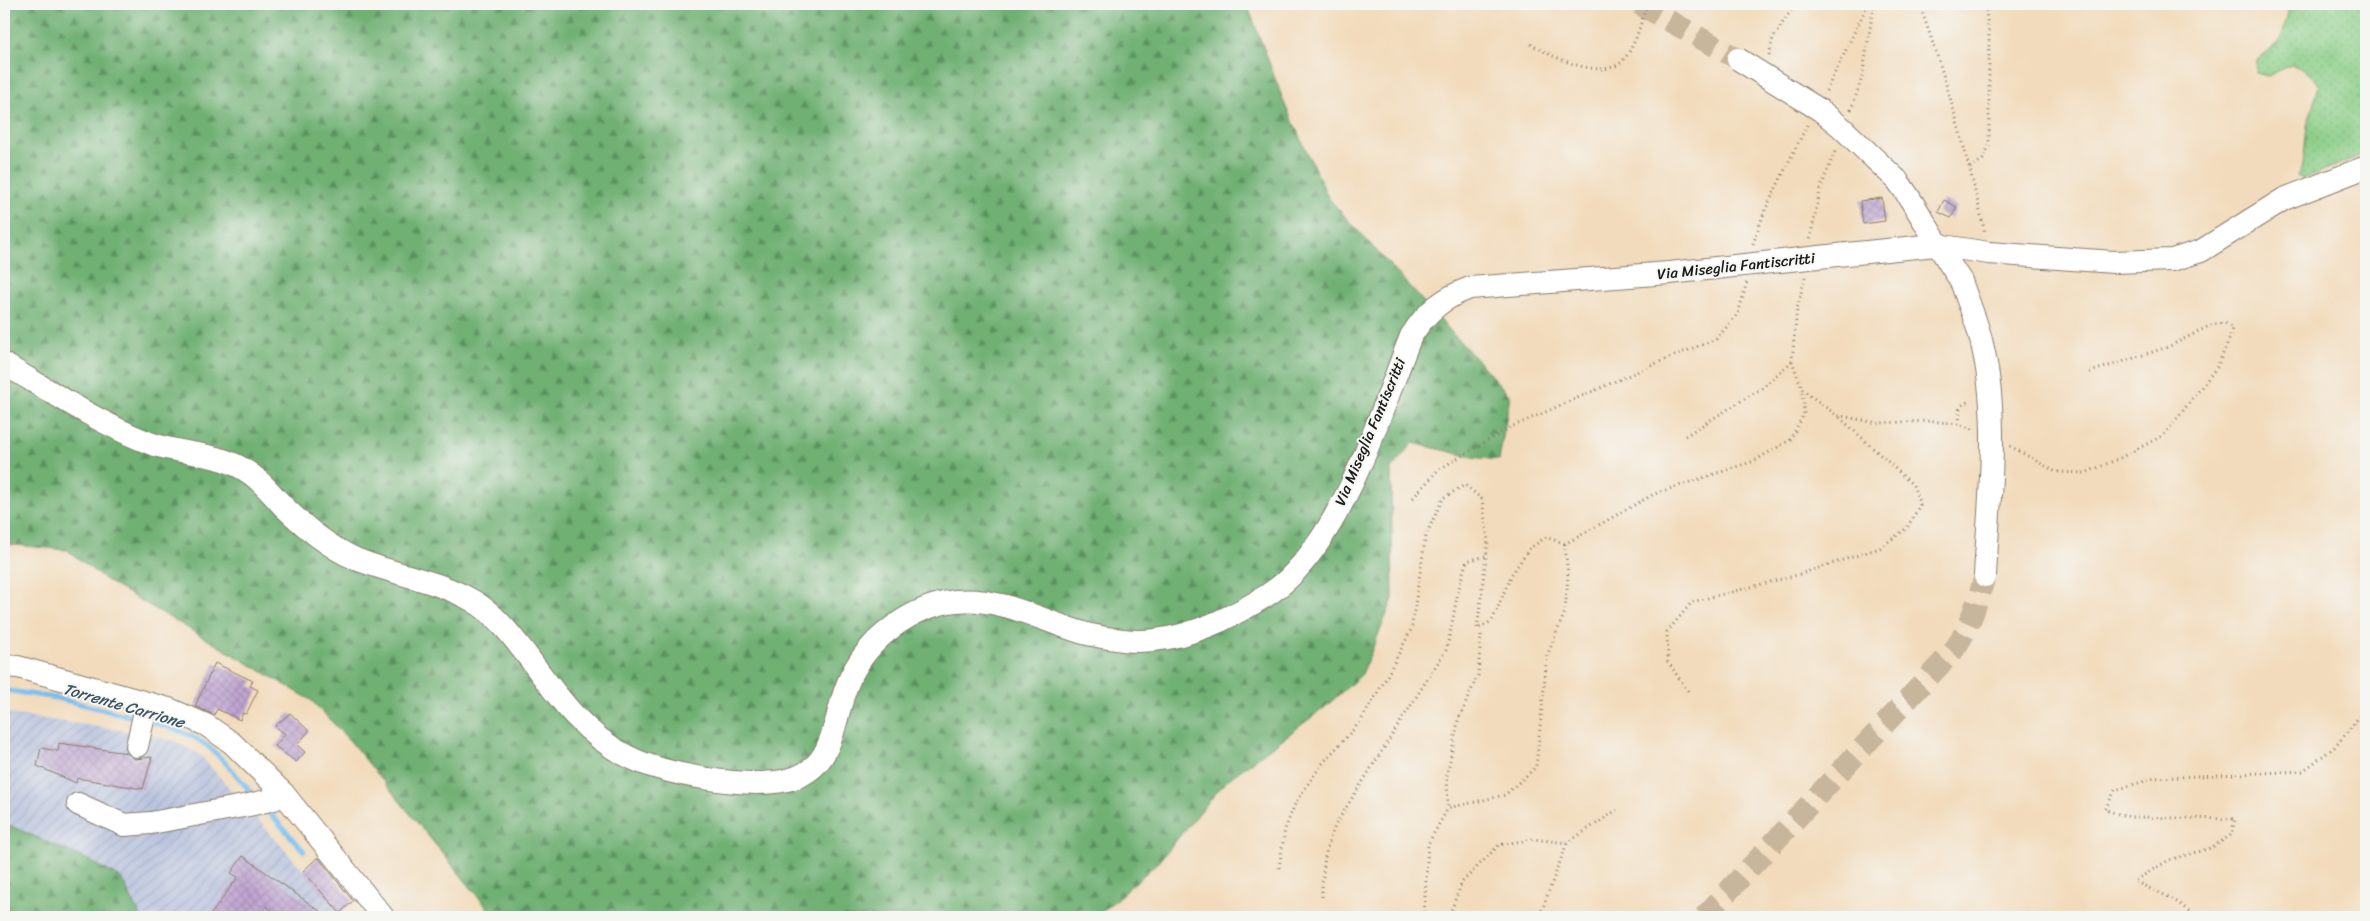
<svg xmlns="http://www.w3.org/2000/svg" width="2370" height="921" font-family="Sriracha,sans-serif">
<defs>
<pattern id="industrial-furrows" width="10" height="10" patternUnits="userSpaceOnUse" patternTransform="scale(1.25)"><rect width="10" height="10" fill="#bac4de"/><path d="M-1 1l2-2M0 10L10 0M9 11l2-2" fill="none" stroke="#9fa8be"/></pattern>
<pattern id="grass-dots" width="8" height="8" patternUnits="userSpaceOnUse" patternTransform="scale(1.25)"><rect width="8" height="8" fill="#8acd86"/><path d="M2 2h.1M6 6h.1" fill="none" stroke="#76af73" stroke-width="1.8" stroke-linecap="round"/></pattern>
<pattern id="forest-firs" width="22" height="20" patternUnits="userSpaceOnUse" patternTransform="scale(1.25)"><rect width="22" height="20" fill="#6fb073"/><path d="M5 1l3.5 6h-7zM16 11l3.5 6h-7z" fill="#5a8e5e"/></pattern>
<pattern id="building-cross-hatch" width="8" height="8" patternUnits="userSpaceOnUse" patternTransform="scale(1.25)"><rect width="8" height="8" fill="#bfa5d1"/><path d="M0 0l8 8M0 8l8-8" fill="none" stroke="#a48db3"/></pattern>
</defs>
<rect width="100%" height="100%" fill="#f6f6f2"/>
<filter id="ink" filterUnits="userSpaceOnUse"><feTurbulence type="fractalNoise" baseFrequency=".02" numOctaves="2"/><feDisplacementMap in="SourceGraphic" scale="10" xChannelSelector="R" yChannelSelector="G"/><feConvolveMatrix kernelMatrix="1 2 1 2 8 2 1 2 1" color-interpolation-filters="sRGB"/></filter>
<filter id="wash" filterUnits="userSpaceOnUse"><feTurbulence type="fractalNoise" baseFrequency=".0096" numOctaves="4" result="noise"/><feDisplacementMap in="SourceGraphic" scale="20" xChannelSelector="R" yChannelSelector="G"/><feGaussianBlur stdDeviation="1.12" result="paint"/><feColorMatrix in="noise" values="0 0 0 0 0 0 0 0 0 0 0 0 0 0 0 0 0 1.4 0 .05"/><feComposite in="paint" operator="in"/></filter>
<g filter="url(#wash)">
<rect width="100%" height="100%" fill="#f2dbbc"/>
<polygon fill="url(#industrial-furrows)" points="4,713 126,731 174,741 200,755 345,917 141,917 121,878 88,860 4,823"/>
<path fill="url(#grass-dots)" stroke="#537451" d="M2290 4H2366V153L2303 179 2297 176 2303 165 2307 126 2319 86C2311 74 2305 68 2291 65L2268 76 2256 73 2257 60 2278 43 2283 33Z"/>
<g fill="url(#forest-firs)" stroke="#466648">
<polygon points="4,4 1247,4 1285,105 1329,199 1510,396 1499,460 1472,457 1413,443 1391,469 1393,599 1362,674 1324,708 1226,781 1157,863 1103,911 1102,917 495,917 351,742 311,700 107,581 67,550 4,544"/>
<polygon points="4,823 88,860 121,878 141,917 4,917"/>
</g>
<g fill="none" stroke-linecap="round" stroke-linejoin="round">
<g stroke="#78bff0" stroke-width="5">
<polyline points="4,690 56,698 138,718"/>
<path d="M148 721C165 726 184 731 200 741 222 755 238 778 255 797"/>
<polyline points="264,807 304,851"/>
</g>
</g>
<g id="blocks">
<g fill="url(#building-cross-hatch)">
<polygon points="1882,198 1885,221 1863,224 1860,201"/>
<polygon points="1944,200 1957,207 1951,218 1938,212"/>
<polygon points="215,663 253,681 250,686 258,690 246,714 243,713 240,720 217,709 214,715 195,706"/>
<polygon points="290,713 309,731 297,745 305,752 296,762 275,746 285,734 275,726"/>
<polygon points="59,743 127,753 135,759 152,757 143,789 77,778 76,783 37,766 41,748 58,751"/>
<polygon points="243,856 328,917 281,917 266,906 258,917 209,917 238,877 231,873"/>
<polygon points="318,857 353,901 340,913 303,871"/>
</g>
</g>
</g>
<g filter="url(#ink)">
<use href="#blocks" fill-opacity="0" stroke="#877c6c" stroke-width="1"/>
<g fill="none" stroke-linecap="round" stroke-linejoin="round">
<g stroke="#c7b59c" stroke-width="22" stroke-dasharray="22 11" stroke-linecap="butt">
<polyline points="1639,4 1738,59"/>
<path d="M1704 917 1953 651C1970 628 1977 602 1985 576"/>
</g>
<defs>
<g id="minor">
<path d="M1897 180C1921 212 1938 248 1961 281"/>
<polyline points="1847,254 1936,245 1989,253 2114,262 2172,260 2201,251 2284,199 2366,167"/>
<path d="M4 364C50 391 97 422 147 442 178 455 214 451 243 469 259 478 271 493 283 506 305 527 328 547 356 559 395 575 438 580 475 602 496 615 511 635 526 654 555 693 583 734 627 756 663 775 748 789 787 780 838 769 832 715 850 678 869 638 912 606 956 601 1001 596 1046 623 1087 634 1099 637 1112 639 1123 640 1156 644 1191 634 1220 621 1241 611 1273 594 1289 578 1349 519 1380 413 1411 336 1427 311 1443 298 1470 288L1669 273"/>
<polyline points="4,666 18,667 169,709 206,725 232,743 283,793 383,917"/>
<polyline points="137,746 147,703"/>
<polyline points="78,804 124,825 151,823 249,805 274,799 283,793"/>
</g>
</defs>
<use href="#minor" stroke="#877c6c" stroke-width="24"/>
<g stroke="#877c6c" stroke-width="3" stroke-dasharray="1 4" stroke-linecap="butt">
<path d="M1595 4C1610 8 1624 10 1639 4"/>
<path d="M1919 4C1947 79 1967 155 1985 233"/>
<path d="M1531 44C1550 56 1599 80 1620 63 1635 50 1641 22 1647 4"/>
<polyline points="1769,55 1773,38 1795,4"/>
<polyline points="1826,91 1868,4"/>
<polyline points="1851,110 1862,78 1874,4"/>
<polyline points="1970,168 1983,159 1989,146 1989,33 1985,4"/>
<polyline points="1810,239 1820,190 1836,149"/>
<polyline points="1753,244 1765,210 1807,125"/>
<polyline points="1805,277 1797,309 1792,361 1802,389 1836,415 1877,423 1929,421 1959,424 1973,429"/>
<polyline points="1959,424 1960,407 1970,400"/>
<polyline points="1685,436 1762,388 1792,361"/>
<polyline points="2010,446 2056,472 2085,473 2118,459 2164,435 2217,367 2229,340 2232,328 2225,323 2213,324 2168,347 2087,373"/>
<polyline points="1413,498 1438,470 1509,428 1666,359 1716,339 1738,314 1747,282"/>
<polyline points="1481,635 1478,675 1458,721 1447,775 1448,808 1505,795 1536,767 1547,656 1565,612 1568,576 1565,544 1654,494 1754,461 1790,440 1804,414 1802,390"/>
<polyline points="1688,691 1668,662 1667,632 1692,602 1794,576 1880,548 1907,528 1920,505 1913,485 1837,415"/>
<polyline points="1279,868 1285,829 1296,802 1321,765 1360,722 1384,682 1411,630 1426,535 1443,498 1465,485 1482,499 1488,541 1477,629 1492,621 1512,574 1529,549 1546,537 1565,544"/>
<path d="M1322 897C1322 870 1325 846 1337 822L1446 650C1454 621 1456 590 1467 561L1486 556"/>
<polyline points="1540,915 1567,843"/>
<polyline points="1424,917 1428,844 1448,808"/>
<polyline points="1445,917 1451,911 1462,882 1499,845 1533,839 1567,843 1617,810"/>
<polyline points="2197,917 2173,899 2134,881 2169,860 2211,848 2231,835 2235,819 2130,817 2105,810 2115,790 2155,778 2303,771 2336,746 2366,708"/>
</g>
<use href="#minor" stroke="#fff" stroke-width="22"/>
<defs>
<g id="minor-bridge">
<polyline points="1738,59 1820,110 1841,127 1897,180"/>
<polyline points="1669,273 1847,254"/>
<path d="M1961 281C1967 299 1975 317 1980 336 2001 413 1989 497 1985 576"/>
</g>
</defs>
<use href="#minor-bridge" stroke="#877c6c" stroke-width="24" stroke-linecap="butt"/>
<use href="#minor-bridge" stroke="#fff" stroke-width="22"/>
</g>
</g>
<g text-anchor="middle" stroke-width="4" stroke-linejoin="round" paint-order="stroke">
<g font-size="15" fill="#1c1c1c" stroke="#f6f6f2">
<text transform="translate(1736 266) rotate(-6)" y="5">Via Miseglia Fantiscritti</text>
<text transform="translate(1370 432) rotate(-67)" y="5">Via Miseglia Fantiscritti</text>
</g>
<g font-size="16" font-style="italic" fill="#3c5566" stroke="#f6f6f2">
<text transform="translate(124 705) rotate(16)" y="6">Torrente Carrione</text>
</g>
</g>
<rect width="2370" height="921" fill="none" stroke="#f6f6f2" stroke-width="20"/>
</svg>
